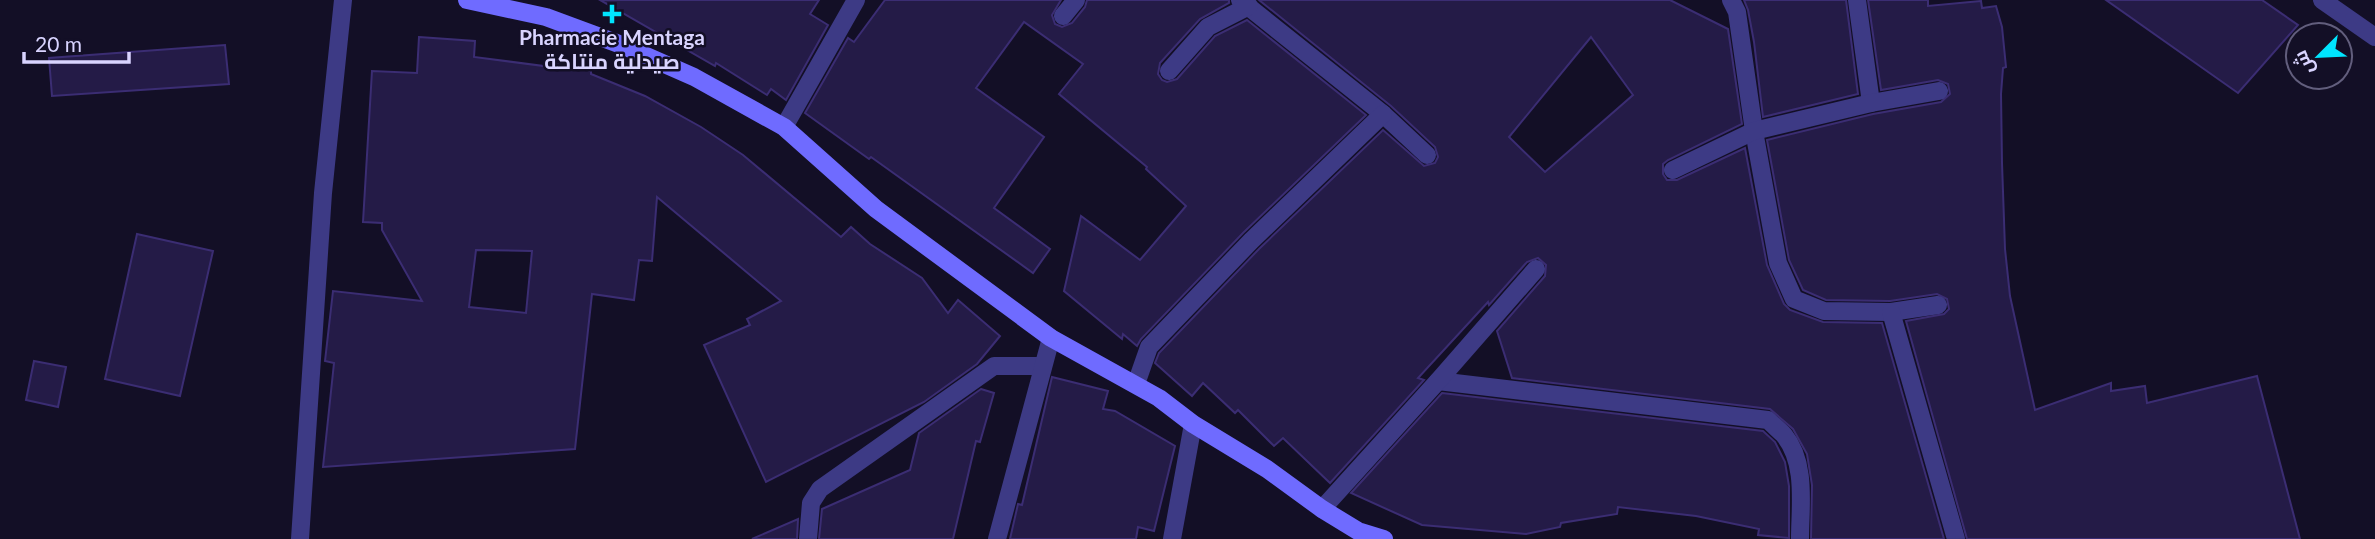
<svg xmlns="http://www.w3.org/2000/svg" width="2375" height="539" font-family="Lato,Cairo,sans-serif">
<rect width="100%" height="100%" fill="#130f26"/>
<g fill="#241b47" stroke="#3b2d73" stroke-width="2" fill-rule="evenodd">
<polygon points="600,0 819,0 810,14 828,25 786,100 771,89 767,95 716,63 715,66"/>
<polygon points="885,0 1061,0 1052,15 1055,24 1062,27 1072,23 1085,7 1087,0 1229,0 1229,3 1200,19 1160,63 1158,74 1162,80 1167,82 1177,79 1215,36 1247,20 1366,115 1243,233 1141,339 1137,346 1123,334 1122,339 1064,291 1081,216 1140,260 1186,206 1146,169 1147,167 1059,94 1083,64 1024,22 976,88 1044,137 994,208 1050,249 1033,273 871,157 869,159 805,113 848,38 854,42"/>
<path d="M1259 0H1670L1728 29 1742 124 1668 160 1663 164V174L1667 180H1677L1745 148 1767 265 1784 304 1790 310 1823 322 1882 323 1944 539H1811L1812 485 1807 454 1793 429 1770 409 1512 378 1497 331 1545 276 1546 265 1538 258 1527 262 1489 305 1488 302 1418 378 1424 380 1330 483 1283 438 1274 446 1238 410 1235 413 1203 383 1192 396 1155 363 1159 353 1259 249 1383 130 1424 166 1435 163 1438 157 1435 147 1391 106ZM1591 37 1633 95 1545 172 1509 137Z"/>
<polygon points="1744,0 1846,0 1858,94 1763,117 1754,42 1748,10"/>
<polygon points="1868,0 1928,0 1928,6 1981,1 1982,8 1996,6 2002,27 2006,67 2003,68 2001,94 2002,163 2005,249 2010,296 2035,410 2111,383 2111,391 2145,386 2147,403 2257,376 2300,539 1967,539 1906,321 1944,314 1949,309 1947,299 1937,294 1890,301 1826,300 1803,290 1789,260 1767,140 1873,114 1941,102 1950,94 1948,84 1938,80 1881,90"/>
<polygon points="2106,0 2262,0 2298,25 2238,93"/>
<path d="M419 37 475 41 474 57 544 66V62L591 71V74L645 96 701 127 743 155 841 237 851 227 870 244 922 278 948 313 958 300 1000 336 977 364 924 402 766 482 704 345 750 325 747 319 781 301 657 197 652 261 639 260 634 300 592 294 575 449 323 467 334 363 325 361 333 291 422 301 382 230V223L363 222 372 71 417 73ZM476 250 532 251 526 313 469 307Z"/>
<polygon points="225,45 229,84 52,96 49,58"/>
<polygon points="137,234 213,251 180,396 105,379"/>
<polygon points="34,361 66,367 58,407 26,400"/>
<polygon points="1052,377 1108,391 1103,409 1115,411 1175,446 1154,531 1138,527 1136,539 1010,539 1018,504 1022,505"/>
<polygon points="981,389 994,393 980,442 976,441 953,539 819,539 822,509 910,470 919,433"/>
<polygon points="1442,393 1763,431 1775,442 1785,462 1789,486 1789,538 1758,535 1759,529 1696,516 1618,507 1617,514 1561,523 1560,527 1526,534 1422,525 1351,493"/>
<polygon points="798,519 797,539 752,539"/>
</g>
<g fill="none" stroke-linecap="round" stroke-linejoin="round">
<g stroke="#3d3a85" stroke-width="18">
<polyline points="1240,0 1383,114 1427,155"/>
<polyline points="1731,0 1737,12 1754,131 1778,263 1794,299 1824,311 1891,312 1938,305"/>
<polyline points="1857,0 1871,103"/>
<polyline points="2322,0 2375,37"/>
<polyline points="1063,16 1076,0"/>
<polyline points="1169,71 1208,27 1249,6"/>
<polyline points="784,127 856,0"/>
<polyline points="1673,170 1754,131 1871,103 1939,91"/>
<polyline points="1891,312 1956,539"/>
<path d="M1438 381 1768 420C1773 425 1779 430 1784 435 1807 463 1800 506 1800 539"/>
<polyline points="1136,384 1149,347 1251,241 1383,114"/>
<polyline points="1322,509 1438,381 1536,269"/>
<polyline points="300,539 323,193 343,0"/>
<polyline points="808,539 811,503 820,489 994,366 1043,366"/>
<polyline points="997,539 1051,338"/>
<polyline points="1172,539 1193,424"/>
</g>
<polyline stroke="#6f6bff" stroke-width="18" points="467,0 546,17 619,44 694,77 784,127 876,209 1051,338 1159,398 1193,424 1267,469 1322,509 1358,531 1384,539"/>
</g>
<path fill="#00e5ff" stroke="#130f26" stroke-width="2.5" d="M608.5 3.5h7v7h7v7h-7v7h-7v-7h-7v-7h7z"/>
<g text-anchor="middle" stroke-width="5" stroke-linejoin="round" paint-order="stroke">
<g font-size="21" font-weight="bold" fill="#d9d4ff" stroke="#130f26">
<text x="612" y="45">Pharmacie Mentaga<tspan x="612" dy="24">صيدلية منتاكة</tspan></text>
</g>
</g>
<g transform="translate(2319 56) rotate(246)"><circle r="33" fill="#130f26" stroke="#625e7d" stroke-width="2"/>
<path d="M0-5L12 26L0 18L-12 26Z" fill="#00e5ff"/>
<text y="-10" font-size="19" font-weight="bold" text-anchor="middle" fill="#d9d4ff">ش</text>
</g>
<path d="M24 52v10h105v-10" fill="none" stroke="#d9d4ff" stroke-width="3.5"/>
<text x="35" y="52" font-size="21" fill="#d9d4ff" stroke="#130f26" stroke-width="5" paint-order="stroke">20 m</text>
</svg>
